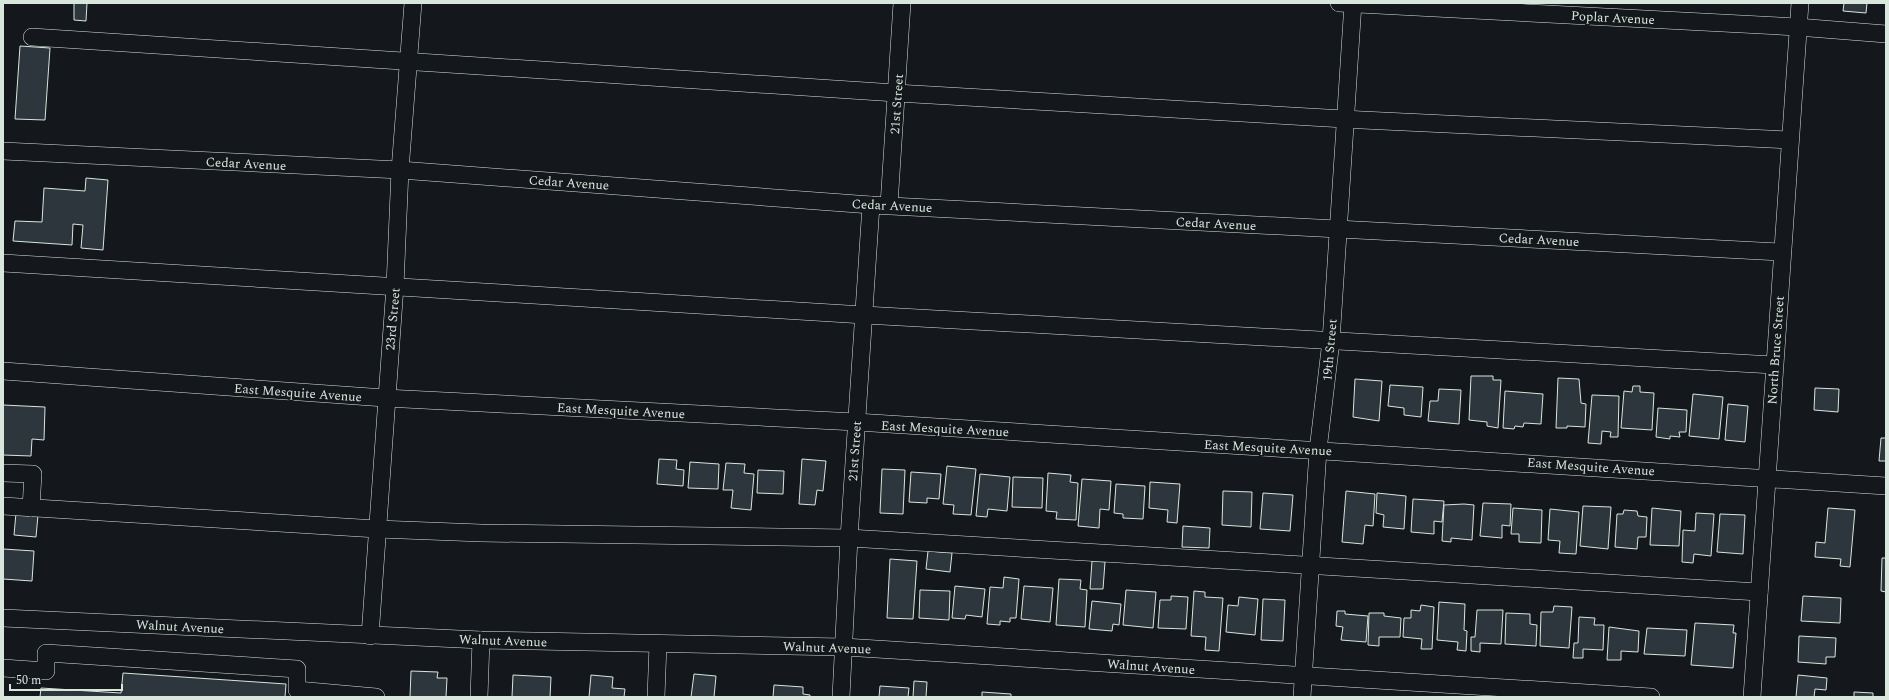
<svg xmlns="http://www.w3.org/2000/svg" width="1889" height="700" font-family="Spectral,serif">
<rect width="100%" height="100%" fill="#14181c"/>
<g fill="#2c363c" stroke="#d8e6dc">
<polygon points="74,3 87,3 86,21 74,20"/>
<polygon points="1844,3 1867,3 1866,13 1843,11"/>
<polygon points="20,46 50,48 45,120 15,119"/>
<polygon points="86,178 108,180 103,250 81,248 83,225 73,224 72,245 13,241 15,221 42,222 44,188 85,191"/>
<polygon points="1471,376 1493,376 1493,380 1501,380 1498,428 1487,426 1487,422 1469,420"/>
<polygon points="1558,378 1579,379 1581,403 1586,404 1585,427 1567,426 1567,428 1556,428"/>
<polygon points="1355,379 1382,381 1379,421 1353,417"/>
<polygon points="1390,385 1423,387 1421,417 1404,415 1404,408 1388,406"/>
<polygon points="1633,386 1640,386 1640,392 1654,393 1652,430 1621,428 1624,391 1632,392"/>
<polygon points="1815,388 1839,389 1838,412 1814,410"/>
<polygon points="1439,389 1461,390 1459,424 1428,421 1430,401 1438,401"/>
<polygon points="1505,391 1543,394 1541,424 1524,423 1523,427 1515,426 1514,429 1503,428"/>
<polygon points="1693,394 1723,397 1719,439 1689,436"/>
<polygon points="1592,395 1619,396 1618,437 1610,437 1611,432 1602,431 1601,444 1588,443"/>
<polygon points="1728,404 1748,406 1745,442 1725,440"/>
<polygon points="3,405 45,407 44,440 32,439 31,456 3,455"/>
<polygon points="1658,408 1687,410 1686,432 1679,432 1680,437 1670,436 1670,439 1656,437"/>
<polygon points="1881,438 1886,438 1886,461 1879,461"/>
<polygon points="659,459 677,460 676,469 684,470 683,486 657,484"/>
<polygon points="802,459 826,461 823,491 817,490 815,505 799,504"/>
<polygon points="690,462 719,464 718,489 688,488"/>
<polygon points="726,463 745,464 744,473 754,474 751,510 731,508 733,490 723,490"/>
<polygon points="947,466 976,469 971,515 953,514 954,505 943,504"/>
<polygon points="882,469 905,470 903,514 880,513"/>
<polygon points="758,470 784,471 783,494 757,493"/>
<polygon points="911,472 941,474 939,499 927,498 927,503 909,502"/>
<polygon points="1048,473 1071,475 1070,482 1078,483 1076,520 1056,519 1057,512 1046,511"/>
<polygon points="980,474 1010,477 1007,511 988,509 987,517 976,516"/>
<polygon points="1013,477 1043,478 1042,508 1012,507"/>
<polygon points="1082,479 1111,481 1109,510 1100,509 1099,528 1078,526"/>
<polygon points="1150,482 1180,484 1177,523 1167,522 1168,510 1149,508"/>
<polygon points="1116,484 1145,486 1143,519 1123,518 1123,514 1114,513"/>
<polygon points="1223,491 1252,492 1251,527 1222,525"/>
<polygon points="1346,491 1375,494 1373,526 1365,525 1363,544 1342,542"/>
<polygon points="1263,493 1293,495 1290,531 1260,529"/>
<polygon points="1377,493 1406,496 1404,529 1383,527 1384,515 1376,513"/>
<polygon points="1413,499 1444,501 1442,522 1434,521 1434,534 1411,532"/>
<polygon points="1483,503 1511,504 1510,526 1502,525 1502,538 1480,536"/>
<polygon points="1464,504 1474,505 1472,540 1451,538 1451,542 1442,541 1444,505"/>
<polygon points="1583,506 1611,507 1608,549 1580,546"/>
<polygon points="1513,508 1542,510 1541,543 1519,542 1519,534 1511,534"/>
<polygon points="1652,508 1681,511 1679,546 1650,545"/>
<polygon points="1828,508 1855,510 1850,567 1840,566 1841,559 1815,557 1816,542 1825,543"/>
<polygon points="1550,509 1579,512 1576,554 1559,553 1560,541 1548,540"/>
<polygon points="1624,510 1637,511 1638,516 1647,517 1646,537 1638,537 1637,549 1615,547 1617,514 1623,514"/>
<polygon points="16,513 38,515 36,537 14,535"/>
<polygon points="1696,513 1714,514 1711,556 1694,554 1693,563 1682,562 1683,530 1695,531"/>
<polygon points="1720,514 1745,515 1743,554 1717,552"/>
<polygon points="1183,526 1210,528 1209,548 1182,547"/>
<polygon points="3,549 34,551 32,581 3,579"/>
<polygon points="928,551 952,553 950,572 926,569"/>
<polygon points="1882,558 1886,558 1886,592 1881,591"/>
<polygon points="890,559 917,561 913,619 887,618"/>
<polygon points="1092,561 1105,562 1103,589 1090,589"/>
<polygon points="1004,577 1019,579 1016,618 1010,618 1010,622 1000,621 1000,625 987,624 990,587 1003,588"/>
<polygon points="1059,579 1081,580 1080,589 1087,590 1085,627 1056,625"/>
<polygon points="955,586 985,589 982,617 966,615 965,619 952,618"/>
<polygon points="1024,586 1053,588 1050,622 1021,619"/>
<polygon points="920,590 950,591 949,620 919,618"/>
<polygon points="1126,590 1156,592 1153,628 1123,625"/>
<polygon points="1194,591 1205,592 1205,597 1223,598 1219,651 1205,650 1206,637 1191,636"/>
<polygon points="1171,596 1188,597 1186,629 1158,628 1160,600 1171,600"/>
<polygon points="1803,596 1841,598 1840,623 1801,621"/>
<polygon points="1239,597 1258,599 1255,635 1226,632 1228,605 1238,606"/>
<polygon points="1263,599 1285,600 1283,641 1261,640"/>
<polygon points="1092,601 1121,604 1119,625 1113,624 1112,631 1089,629"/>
<polygon points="1439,602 1465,604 1464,630 1467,631 1466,651 1457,650 1458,642 1437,640"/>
<polygon points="1421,605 1434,607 1432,649 1421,649 1422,639 1403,637 1404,618 1411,618 1411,610 1420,611"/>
<polygon points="1554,606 1572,607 1569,648 1540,646 1541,612 1553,612"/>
<polygon points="1477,610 1503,610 1501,644 1480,643 1480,652 1471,651 1471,637 1475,637"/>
<polygon points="1337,611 1345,611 1345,614 1368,616 1366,642 1341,640 1343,627 1336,626"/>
<polygon points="1369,613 1384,613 1384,616 1401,618 1400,637 1379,637 1379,646 1368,645"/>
<polygon points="1506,613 1530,614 1530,624 1537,625 1536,646 1505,644"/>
<polygon points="1579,617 1595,618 1594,625 1604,625 1603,650 1583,649 1583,658 1573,658 1574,643 1578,643"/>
<polygon points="1695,623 1734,625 1733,633 1736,633 1733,668 1691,665"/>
<polygon points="1609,627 1639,631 1638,652 1621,651 1621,660 1607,660"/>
<polygon points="1647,628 1687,630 1685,656 1644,654"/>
<polygon points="1799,636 1836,638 1835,657 1826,657 1826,664 1798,662"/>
<polygon points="411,671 438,672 437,678 447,678 446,697 410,697"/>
<polygon points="123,673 286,684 285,697 40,697 41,688 121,693"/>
<polygon points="694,674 716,676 714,697 691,697"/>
<polygon points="513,675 551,677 550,697 512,697"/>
<polygon points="591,675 613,677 612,688 625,689 624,697 589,697"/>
<polygon points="1798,675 1827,678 1826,690 1815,689 1814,697 1796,697"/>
<polygon points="914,681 927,682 926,697 913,697"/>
<polygon points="774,685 803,687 803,694 810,695 810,697 773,697"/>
<polygon points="880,686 909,688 908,697 879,697"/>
<polygon points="982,692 1011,694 1011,697 982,697"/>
<polygon points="1854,692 1873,693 1873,697 1854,697"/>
</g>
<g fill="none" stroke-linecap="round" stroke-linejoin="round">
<defs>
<g id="minor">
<polyline points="1339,3 1797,27 1886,34"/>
<polyline points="32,37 896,93 1362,120 1789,140"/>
<polyline points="3,151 400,170 871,205 1782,252"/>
<polyline points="889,205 902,3"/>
<polyline points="3,263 864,315 1774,365"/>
<polyline points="3,371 385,398 856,422 1886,486"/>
<polyline points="3,473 33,474 31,508"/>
<polyline points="3,506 377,529 481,533 849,538 1759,592"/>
<polyline points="3,618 481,640 844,647 1651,697"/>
<polyline points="370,636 395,286 400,170 413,3"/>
<polyline points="3,668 46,671 46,653 297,669 297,690 376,697"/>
<polyline points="479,697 481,640"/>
<polyline points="656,697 658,644"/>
<polyline points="841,697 849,538 871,205"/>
<polyline points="1302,697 1318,450 1331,341 1353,3"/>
<polyline points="1752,697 1800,3"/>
</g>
</defs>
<use href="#minor" stroke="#d8e6dc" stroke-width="18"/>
<use href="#minor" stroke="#14181c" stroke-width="17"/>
</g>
<g text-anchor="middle" stroke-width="3" stroke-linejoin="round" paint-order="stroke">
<g font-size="13" fill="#d8e6dc" stroke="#14181c">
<text transform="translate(1613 17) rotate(3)" y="5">Poplar Avenue</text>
<text transform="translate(896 104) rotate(-86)" y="5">21st Street</text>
<text transform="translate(246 163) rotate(3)" y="5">Cedar Avenue</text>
<text transform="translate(569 182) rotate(4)" y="5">Cedar Avenue</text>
<text transform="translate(892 205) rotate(3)" y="5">Cedar Avenue</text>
<text transform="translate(1216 223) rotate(3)" y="5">Cedar Avenue</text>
<text transform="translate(1539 239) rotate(3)" y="5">Cedar Avenue</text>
<text transform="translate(392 319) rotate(-85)" y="5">23rd Street</text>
<text transform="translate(1329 350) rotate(-85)" y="5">19th Street</text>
<text transform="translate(1775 350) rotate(-86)" y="5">North Bruce Street</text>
<text transform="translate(298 392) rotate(4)" y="5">East Mesquite Avenue</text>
<text transform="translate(621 410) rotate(3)" y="5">East Mesquite Avenue</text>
<text transform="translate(945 428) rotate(3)" y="5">East Mesquite Avenue</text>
<text transform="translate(1268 447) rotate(3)" y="5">East Mesquite Avenue</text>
<text transform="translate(854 451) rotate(-86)" y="5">21st Street</text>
<text transform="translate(1591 466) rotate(4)" y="5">East Mesquite Avenue</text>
<text transform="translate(180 626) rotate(3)" y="5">Walnut Avenue</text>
<text transform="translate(503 640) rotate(2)" y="5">Walnut Avenue</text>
<text transform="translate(827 647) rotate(2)" y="5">Walnut Avenue</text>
<text transform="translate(1151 666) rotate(4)" y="5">Walnut Avenue</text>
</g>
</g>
<rect width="1889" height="700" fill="none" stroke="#d8e6dc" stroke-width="8"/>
<path d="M10 684v6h112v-6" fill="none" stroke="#d8e6dc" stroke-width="2"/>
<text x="16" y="684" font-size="12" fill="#d8e6dc" stroke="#14181c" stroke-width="3" paint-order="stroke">50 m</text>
</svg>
